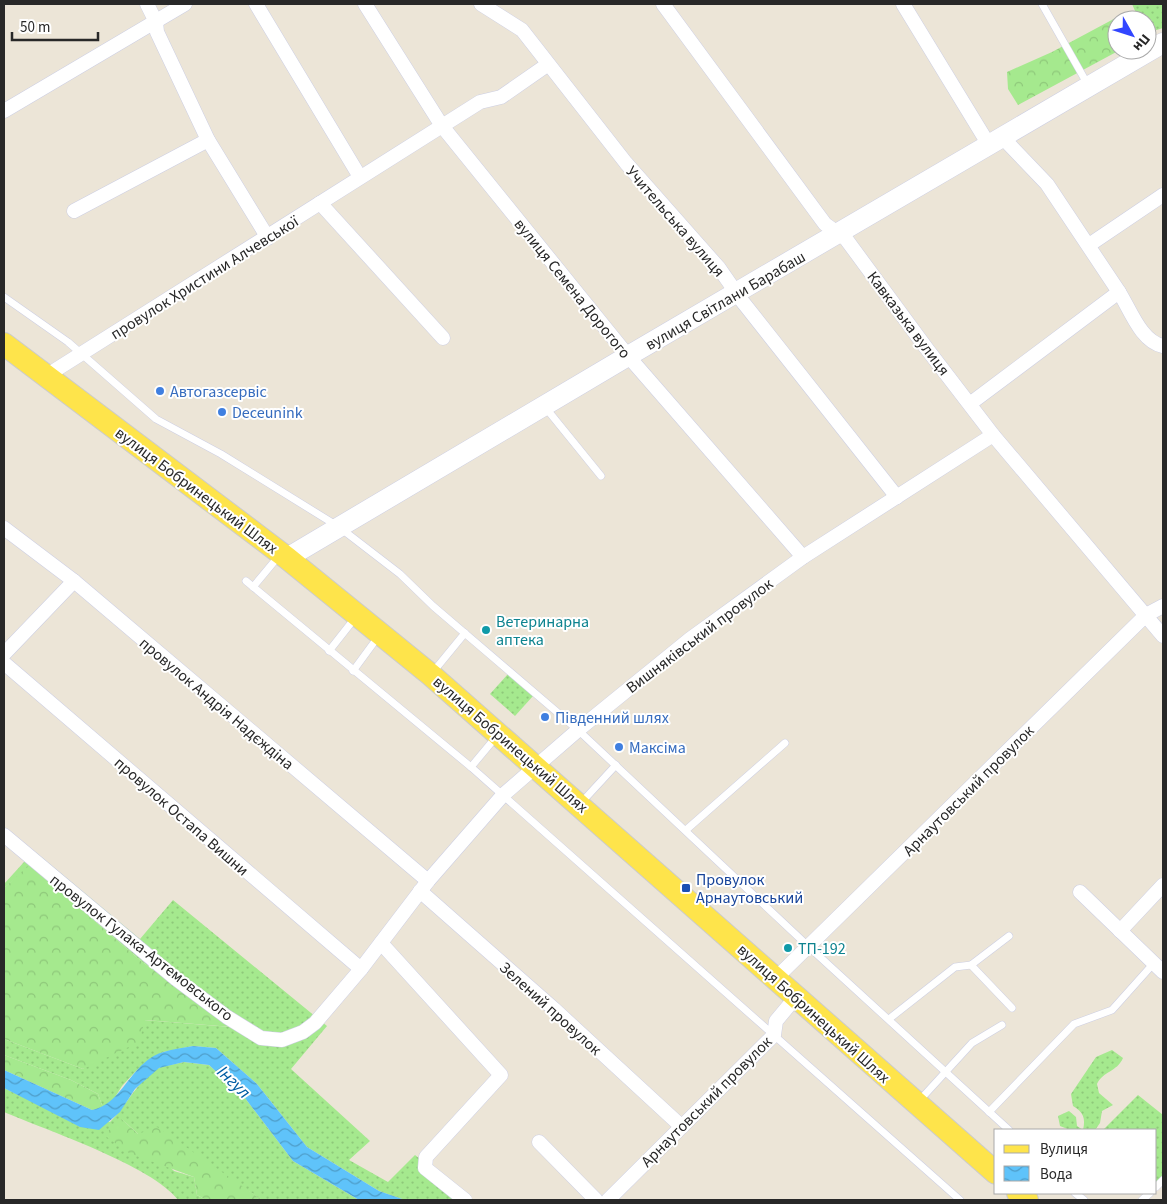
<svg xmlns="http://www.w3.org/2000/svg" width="1167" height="1204" font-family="'Source Sans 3',sans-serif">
<defs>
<pattern id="grass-dots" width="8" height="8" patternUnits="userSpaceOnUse" patternTransform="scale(1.25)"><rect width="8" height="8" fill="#a5e98e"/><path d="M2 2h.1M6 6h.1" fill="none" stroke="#8ec87a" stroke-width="1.8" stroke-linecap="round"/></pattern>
<pattern id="forest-crowns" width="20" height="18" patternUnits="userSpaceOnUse" patternTransform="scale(1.25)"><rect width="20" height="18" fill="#a5e98e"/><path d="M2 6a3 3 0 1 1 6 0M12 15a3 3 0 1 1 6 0" fill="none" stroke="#8ec87a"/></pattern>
<pattern id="water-waves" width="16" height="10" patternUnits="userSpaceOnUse" patternTransform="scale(1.25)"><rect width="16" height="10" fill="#5fc3fa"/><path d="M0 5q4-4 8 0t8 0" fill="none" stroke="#4e9eca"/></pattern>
</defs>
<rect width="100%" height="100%" fill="#ece5d7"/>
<g fill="url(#grass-dots)">
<polygon points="1132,4 1163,4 1163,28 1147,33 1147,20 1139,20"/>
<polygon points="508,674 533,696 515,716 490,694"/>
<polygon points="34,851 140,939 173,900 327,1026 291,1069 370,1141 349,1160 388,1182 415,1155 471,1200 405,1200 379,1191 307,1147 257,1084 216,1048 193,1046 163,1052 137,1070 122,1086 112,1102 103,1108 98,1094 71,1080 4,1055 4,1039 83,1069 144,1020 231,1027 141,961 31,866 4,888 4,884"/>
<path d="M1112 1050 1123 1058C1117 1072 1103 1071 1097 1084L1099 1093 1113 1105 1102 1111 1100 1123 1095 1130H1070L1060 1126 1058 1116 1069 1111 1076 1117 1077 1126 1083 1130C1086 1118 1083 1112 1073 1106L1071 1094 1096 1057Z"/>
<path d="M184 1062 209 1065 245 1098 293 1161 359 1200H262L233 1181 138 1134 122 1119 174 1171 194 1177 197 1195 206 1200H178C153 1166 46 1130 4 1112V1088L31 1101 110 1122C126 1107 140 1076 161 1067 168 1065 177 1064 184 1062Z"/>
<polygon points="1138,1095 1163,1115 1163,1175 1156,1183 1156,1130 1103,1130"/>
</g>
<g fill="url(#forest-crowns)">
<polygon points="1123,14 1134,20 1117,20 1117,50 1120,50 1018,105 1008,89 1007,72 1052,52"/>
<polygon points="30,865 141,961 232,1027 145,1020 139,1042 83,1069 4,1039 4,888"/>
<polygon points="4,1055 71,1080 98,1094 103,1108 92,1110 4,1070"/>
<polygon points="121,1119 138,1134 157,1127 262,1200 206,1200 197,1195 194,1177 129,1153 104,1135"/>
</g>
<path fill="url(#water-waves)" d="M193 1046 216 1048 257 1084 307 1147 379 1191 405 1200H359L293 1161 245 1098 209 1065 184 1062 159 1068 135 1089 120 1112 99 1130 80 1127 4 1088V1070L92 1110C118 1105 127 1075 149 1059 161 1050 178 1049 193 1046Z"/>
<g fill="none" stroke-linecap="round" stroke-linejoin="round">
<defs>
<g id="lane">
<polyline points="1042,4 1088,85"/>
<polyline points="4,297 68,342 156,419 221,454 339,527 400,574 433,606 578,730 809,947 1009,1130"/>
<polyline points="545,407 601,476"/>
<polyline points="246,581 471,767 960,1200"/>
<polyline points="253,587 278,557"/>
<polyline points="329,651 355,618"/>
<polyline points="353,671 378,637"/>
<polyline points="433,672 465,633"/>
<polyline points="471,767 496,737"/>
<polyline points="580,804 616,765"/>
<polyline points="686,830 785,743"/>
<polyline points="971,965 1012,1008"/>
<polyline points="889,1019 955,967 971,965 1009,936"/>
<polyline points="919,1101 972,1043 1002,1025"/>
<polyline points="989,1112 1074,1024 1112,1010 1154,963"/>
<polyline points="1156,1187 1163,1180"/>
<polyline points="1075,1193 1084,1200"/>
<polyline points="1142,1200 1150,1193"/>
</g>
<g id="street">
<polyline points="147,4 156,22 157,32 208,140 268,238"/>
<polyline points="256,4 360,177"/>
<polyline points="365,4 442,126 628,356 803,557"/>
<polyline points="481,4 522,30 626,163 719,268 742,301 897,497"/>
<polyline points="663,4 825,224 846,239 927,349 993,435 1163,636"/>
<polyline points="903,4 989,145"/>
<polyline points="4,111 185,4"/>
<polyline points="1002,137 1047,184 1119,292"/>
<polyline points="320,203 443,338"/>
<polyline points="74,211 208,140"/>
<polyline points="1089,245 1163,195"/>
<polyline points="46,376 480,102 501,97 547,65"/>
<path d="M971 403 1119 292C1130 309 1141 342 1163 346"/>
<polyline points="4,528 74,581 428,881"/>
<polyline points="4,654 74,581"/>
<polyline points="4,663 361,969"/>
<polyline points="4,835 176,979 227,1017 261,1038 282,1040 303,1032 315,1023 361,969 428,881 503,795 578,730 690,639 803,557 993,435"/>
<polyline points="420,891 554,1009 681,1126"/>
<polyline points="1080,892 1163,972"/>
<polyline points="1120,931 1163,885"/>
<polyline points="381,943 501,1075 426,1157 425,1168 465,1200"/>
<polyline points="775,979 1146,615 1163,606"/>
<polyline points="539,1142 596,1200"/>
<polyline points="608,1200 774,1035 776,1021 796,997"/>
</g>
<polyline id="secondary" points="287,558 628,356 1163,43"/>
<g id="primary">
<polyline points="4,344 287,558 431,675 996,1173"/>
<polyline points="1018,1193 1027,1200"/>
</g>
</defs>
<use href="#lane" stroke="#cdcfe3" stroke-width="8"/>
<use href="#street" stroke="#cdcfe3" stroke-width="15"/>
<use href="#secondary" stroke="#cdcfe3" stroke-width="21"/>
<use href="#primary" stroke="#cbcbcb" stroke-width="24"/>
<use href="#lane" stroke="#fff" stroke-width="7"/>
<use href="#street" stroke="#fff" stroke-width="14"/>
<use href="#secondary" stroke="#fff" stroke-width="20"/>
<use href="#primary" stroke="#fee44b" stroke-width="22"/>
</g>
<g fill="#3f7fe0" stroke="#fff" stroke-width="2">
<circle cx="160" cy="391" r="5"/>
<circle cx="222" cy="412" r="5"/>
<circle cx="545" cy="717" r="5"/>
<circle cx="619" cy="747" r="5"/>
</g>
<g fill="#0f9aa8" stroke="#fff" stroke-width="2">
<circle cx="486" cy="630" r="5"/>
<circle cx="788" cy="948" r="5"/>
</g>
<rect fill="#1a4fb4" stroke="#fff" stroke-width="2" x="681" y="883" width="10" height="10" rx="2.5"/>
<g text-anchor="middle" stroke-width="4" stroke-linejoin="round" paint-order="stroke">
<g font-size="16" fill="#282828" stroke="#fff">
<text transform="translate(676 221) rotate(49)" y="6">Учительська вулиця</text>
<text transform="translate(204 277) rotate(-32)" y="6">провулок Христини Алчевської</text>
<text transform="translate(573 288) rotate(51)" y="6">вулиця Семена Дорогого</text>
<text transform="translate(725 300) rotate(-30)" y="6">вулиця Світлани Барабаш</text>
<text transform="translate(909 323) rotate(53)" y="6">Кавказька вулиця</text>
<text transform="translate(197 490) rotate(37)" y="6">вулиця Бобринецький Шлях</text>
<text transform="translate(699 635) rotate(-37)" y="6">Вишняківський провулок</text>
<text transform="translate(217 703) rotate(40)" y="6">провулок Андрія Надєждіна</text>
<text transform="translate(511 744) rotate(41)" y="6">вулиця Бобринецький Шлях</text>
<text transform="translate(968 790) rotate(-45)" y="6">Арнаутовський провулок</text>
<text transform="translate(182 816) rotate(41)" y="6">провулок Остапа Вишни</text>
<text transform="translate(142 947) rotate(38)" y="6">провулок Гулака-Артемовського</text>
<text transform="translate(551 1008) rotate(42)" y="6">Зелений провулок</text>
<text transform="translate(814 1013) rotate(42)" y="6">вулиця Бобринецький Шлях</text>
<text transform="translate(706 1101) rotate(-45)" y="6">Арнаутовський провулок</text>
</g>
<g font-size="16" fill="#366cbe" stroke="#fff" text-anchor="start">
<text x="170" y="397">Автогазсервіс</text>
<text x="232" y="418">Deceunink</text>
<text x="555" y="723">Південний шлях</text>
<text x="629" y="753">Максіма</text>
</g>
<g font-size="16" fill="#0d838f" stroke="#fff" text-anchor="start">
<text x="496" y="627">Ветеринарна<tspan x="496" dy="18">аптека</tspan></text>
<text x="798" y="954">ТП-192</text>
</g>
<g font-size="16" fill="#164399" stroke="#fff" text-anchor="start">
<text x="696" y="885">Провулок<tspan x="696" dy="18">Арнаутовський</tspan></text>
</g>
<g font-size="18" font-style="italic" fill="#015da3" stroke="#fff">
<text transform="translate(234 1082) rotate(44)" y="6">Інгул</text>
</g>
</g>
<rect width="1167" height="1204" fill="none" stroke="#282828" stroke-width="10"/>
<rect x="994" y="1129" width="162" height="65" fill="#ffffff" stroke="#a9a9a9"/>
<rect x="1004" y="1145" width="25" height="8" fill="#fee44b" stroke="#a9a9a9"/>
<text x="1040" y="1154" font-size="15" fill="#282828">Вулиця</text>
<rect x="1004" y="1166" width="25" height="15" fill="url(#water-waves)" stroke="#a9a9a9"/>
<text x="1040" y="1179" font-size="15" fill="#282828">Вода</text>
<g transform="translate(1132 35) rotate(129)"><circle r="24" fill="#ffffff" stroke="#a9a9a9"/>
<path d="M0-4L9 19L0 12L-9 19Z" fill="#3246ff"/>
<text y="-8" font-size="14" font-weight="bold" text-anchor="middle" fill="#282828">Пн</text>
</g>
<path d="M12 32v8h86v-8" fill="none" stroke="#282828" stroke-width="2.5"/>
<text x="20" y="32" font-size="15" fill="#282828" stroke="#ffffff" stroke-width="4" paint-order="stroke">50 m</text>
</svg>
